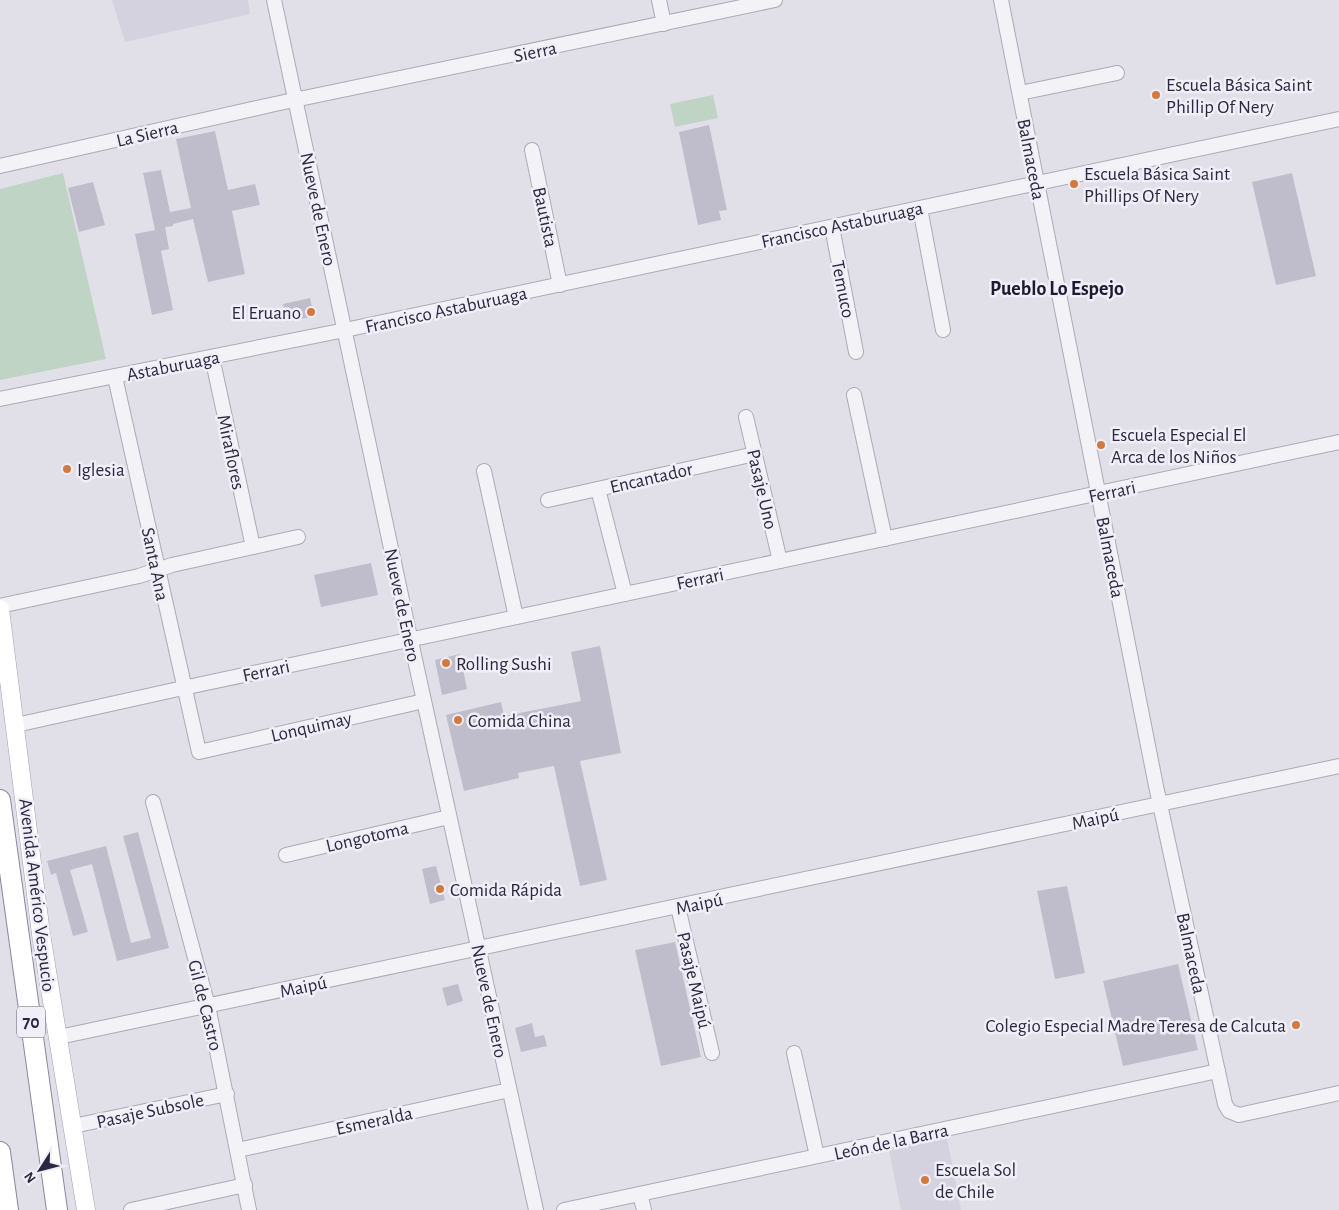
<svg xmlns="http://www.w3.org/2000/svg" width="1339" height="1210" font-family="'Alegreya Sans',sans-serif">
<rect width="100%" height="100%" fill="#e1e0e9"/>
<g fill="#d4d2de">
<polygon points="112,0 248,0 250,14 125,42"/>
<polygon points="947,1138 961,1210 901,1210 889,1150"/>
</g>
<g fill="#c0d4c6">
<polygon points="713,95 718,118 675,127 670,104"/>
<polygon points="63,173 106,359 0,380 0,189"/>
</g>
<g fill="#bfbdcc">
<polygon points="709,125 727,210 719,211 721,220 698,225 679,132"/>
<polygon points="215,131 228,190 255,184 260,205 232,211 245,274 208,282 193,219 173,224 173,226 165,227 169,249 161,251 173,310 152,315 135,234 155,230 143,173 161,170 170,212 191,208 176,139"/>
<polygon points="1292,173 1316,276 1276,285 1252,182"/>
<polygon points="93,182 105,225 79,232 68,188"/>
<polygon points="310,298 314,316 287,322 283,304"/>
<polygon points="371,563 378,595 321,607 314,575"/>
<polygon points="600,646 621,753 580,761 607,880 580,886 554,766 518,773 519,778 464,791 446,715 501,702 504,716 581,701 571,652"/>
<polygon points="460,654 467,689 442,695 435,660"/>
<polygon points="138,832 169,948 117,961 92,864 70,870 88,932 73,936 56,873 51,875 47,861 106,846 131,943 151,938 123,836"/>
<polygon points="436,866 445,900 430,904 422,869"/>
<polygon points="1067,886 1085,973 1055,979 1037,891"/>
<polygon points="675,942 701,1057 661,1066 635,950"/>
<polygon points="1178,964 1198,1050 1123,1066 1103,981"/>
<polygon points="458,984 463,1001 447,1006 442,988"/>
<polygon points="532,1023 535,1037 544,1035 547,1046 521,1052 515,1028"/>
</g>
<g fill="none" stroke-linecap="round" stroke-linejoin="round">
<defs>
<g id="minor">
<polyline points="274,0 408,628 536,1210"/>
<polyline points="659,0 664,24"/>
<polyline points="1001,0 1156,786 1225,1104 1229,1111 1239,1115 1339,1093"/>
<polyline points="1020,93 1117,73"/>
<polyline points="532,150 560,285"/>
<polyline points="0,166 275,104 775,0"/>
<polyline points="920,208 943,330"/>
<polyline points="832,227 856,352"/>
<polyline points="212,357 253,547"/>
<polyline points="115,377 199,752 424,701"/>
<polyline points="854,395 885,539"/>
<polyline points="0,399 345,330 1339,119"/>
<polyline points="746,417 780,561"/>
<polyline points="484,471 516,617"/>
<polyline points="598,489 625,594"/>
<polyline points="548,500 755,454"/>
<polyline points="0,606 139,576 172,565 298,537"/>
<polyline points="16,725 183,688 1339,442"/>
<polyline points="153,802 208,1006 249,1210"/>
<polyline points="286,855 449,817"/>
<polyline points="678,907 712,1053"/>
<polyline points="59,1037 1339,766"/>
<polyline points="794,1053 817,1156"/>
<polyline points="73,1126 227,1094"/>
<polyline points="238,1150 509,1090"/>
<polyline points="640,1194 644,1210"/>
<polyline points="131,1210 245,1185"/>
<polyline points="564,1210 1218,1071"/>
</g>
<polyline id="major" points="0,609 41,934 86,1210"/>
<g id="highway">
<polyline points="0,800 57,1210"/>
<polyline points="0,1152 8,1210"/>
</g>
</defs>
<use href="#minor" stroke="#aba9b7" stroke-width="16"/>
<use href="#major" stroke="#a29eb5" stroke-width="19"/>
<use href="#highway" stroke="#8a86a1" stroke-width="22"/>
<use href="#minor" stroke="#f3f3f7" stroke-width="14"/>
<use href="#major" stroke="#fff" stroke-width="18"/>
<use href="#highway" stroke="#fff" stroke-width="20"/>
</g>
<g fill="#d37940" stroke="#f0eff7" stroke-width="2">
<circle cx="1156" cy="95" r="5"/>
<circle cx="1074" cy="184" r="5"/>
<circle cx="311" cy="312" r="5"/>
<circle cx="1101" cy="445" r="5"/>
<circle cx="67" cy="469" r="5"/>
<circle cx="446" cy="663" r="5"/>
<circle cx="458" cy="720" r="5"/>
<circle cx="440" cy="889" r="5"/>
<circle cx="1296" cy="1025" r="5"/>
<circle cx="925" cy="1180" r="5"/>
</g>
<g text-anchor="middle" stroke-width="5" stroke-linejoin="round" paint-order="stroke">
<rect fill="#f0eff7" stroke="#676478" stroke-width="1" x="17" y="1006.5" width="28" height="31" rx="4"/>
<g font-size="18" font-weight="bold" fill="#2c2841">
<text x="31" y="1028">70</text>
</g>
<g font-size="19" fill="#2c2841" stroke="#f0eff7">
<text transform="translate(535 51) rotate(-12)" y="7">Sierra</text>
<text transform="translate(147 133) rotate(-13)" y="7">La Sierra</text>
<text transform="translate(1032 159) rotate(79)" y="7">Balmaceda</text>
<text transform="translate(319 209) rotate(78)" y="7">Nueve de Enero</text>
<text transform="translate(546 217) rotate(78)" y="7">Bautista</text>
<text transform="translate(842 224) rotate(-12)" y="7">Francisco Astaburuaga</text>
<text transform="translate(844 289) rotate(79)" y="7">Temuco</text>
<text transform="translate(446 309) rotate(-12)" y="7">Francisco Astaburuaga</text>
<text transform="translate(173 365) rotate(-11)" y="7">Astaburuaga</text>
<text transform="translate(232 452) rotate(78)" y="7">Miraflores</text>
<text transform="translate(651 477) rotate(-13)" y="7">Encantador</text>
<text transform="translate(763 489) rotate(77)" y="7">Pasaje Uno</text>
<text transform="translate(1112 491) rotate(-12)" y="7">Ferrari</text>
<text transform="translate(1111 557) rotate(79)" y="7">Balmaceda</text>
<text transform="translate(156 564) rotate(78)" y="7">Santa Ana</text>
<text transform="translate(700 578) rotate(-12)" y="7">Ferrari</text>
<text transform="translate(403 605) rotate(78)" y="7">Nueve de Enero</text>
<text transform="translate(266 670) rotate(-12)" y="7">Ferrari</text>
<text transform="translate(311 726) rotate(-13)" y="7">Lonquimay</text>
<text transform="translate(1095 818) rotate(-12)" y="7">Maipú</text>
<text transform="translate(367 836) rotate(-13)" y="7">Longotoma</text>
<text transform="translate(38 895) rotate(83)" y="7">Avenida Américo Vespucio</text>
<text transform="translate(699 903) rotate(-12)" y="7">Maipú</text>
<text transform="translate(1192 953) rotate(78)" y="7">Balmaceda</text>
<text transform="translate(695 980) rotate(77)" y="7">Pasaje Maipú</text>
<text transform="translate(303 986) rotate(-12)" y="7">Maipú</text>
<text transform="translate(490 1001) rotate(78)" y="7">Nueve de Enero</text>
<text transform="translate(206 1005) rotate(76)" y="7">Gil de Castro</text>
<text transform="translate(150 1110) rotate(-12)" y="7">Pasaje Subsole</text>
<text transform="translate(374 1120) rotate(-12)" y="7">Esmeralda</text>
<text transform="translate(891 1141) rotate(-12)" y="7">León de la Barra</text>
</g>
<g font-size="19" fill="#2c2841" stroke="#f0eff7" text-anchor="start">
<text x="1166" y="91">Escuela Básica Saint<tspan x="1166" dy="22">Phillip Of Nery</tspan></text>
<text x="1084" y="180">Escuela Básica Saint<tspan x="1084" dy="22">Phillips Of Nery</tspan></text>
<text x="301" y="319" text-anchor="end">El Eruano</text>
<text x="1111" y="441">Escuela Especial El<tspan x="1111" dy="22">Arca de los Niños</tspan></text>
<text x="77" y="476">Iglesia</text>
<text x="456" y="670">Rolling Sushi</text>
<text x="468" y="727">Comida China</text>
<text x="450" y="896">Comida Rápida</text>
<text x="1286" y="1032" text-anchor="end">Colegio Especial Madre Teresa de Calcuta</text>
<text x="935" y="1176">Escuela Sol<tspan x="935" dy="22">de Chile</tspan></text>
</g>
<g font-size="20" font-weight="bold" fill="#1f1a32" stroke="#f0eff7">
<text x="1057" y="295">Pueblo Lo Espejo</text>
</g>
</g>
<g transform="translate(40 1170) rotate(234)" stroke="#f0eff7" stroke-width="4" paint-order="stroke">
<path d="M0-4L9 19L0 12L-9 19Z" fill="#2c2841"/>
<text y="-8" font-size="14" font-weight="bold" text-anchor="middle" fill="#2c2841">N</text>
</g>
</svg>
